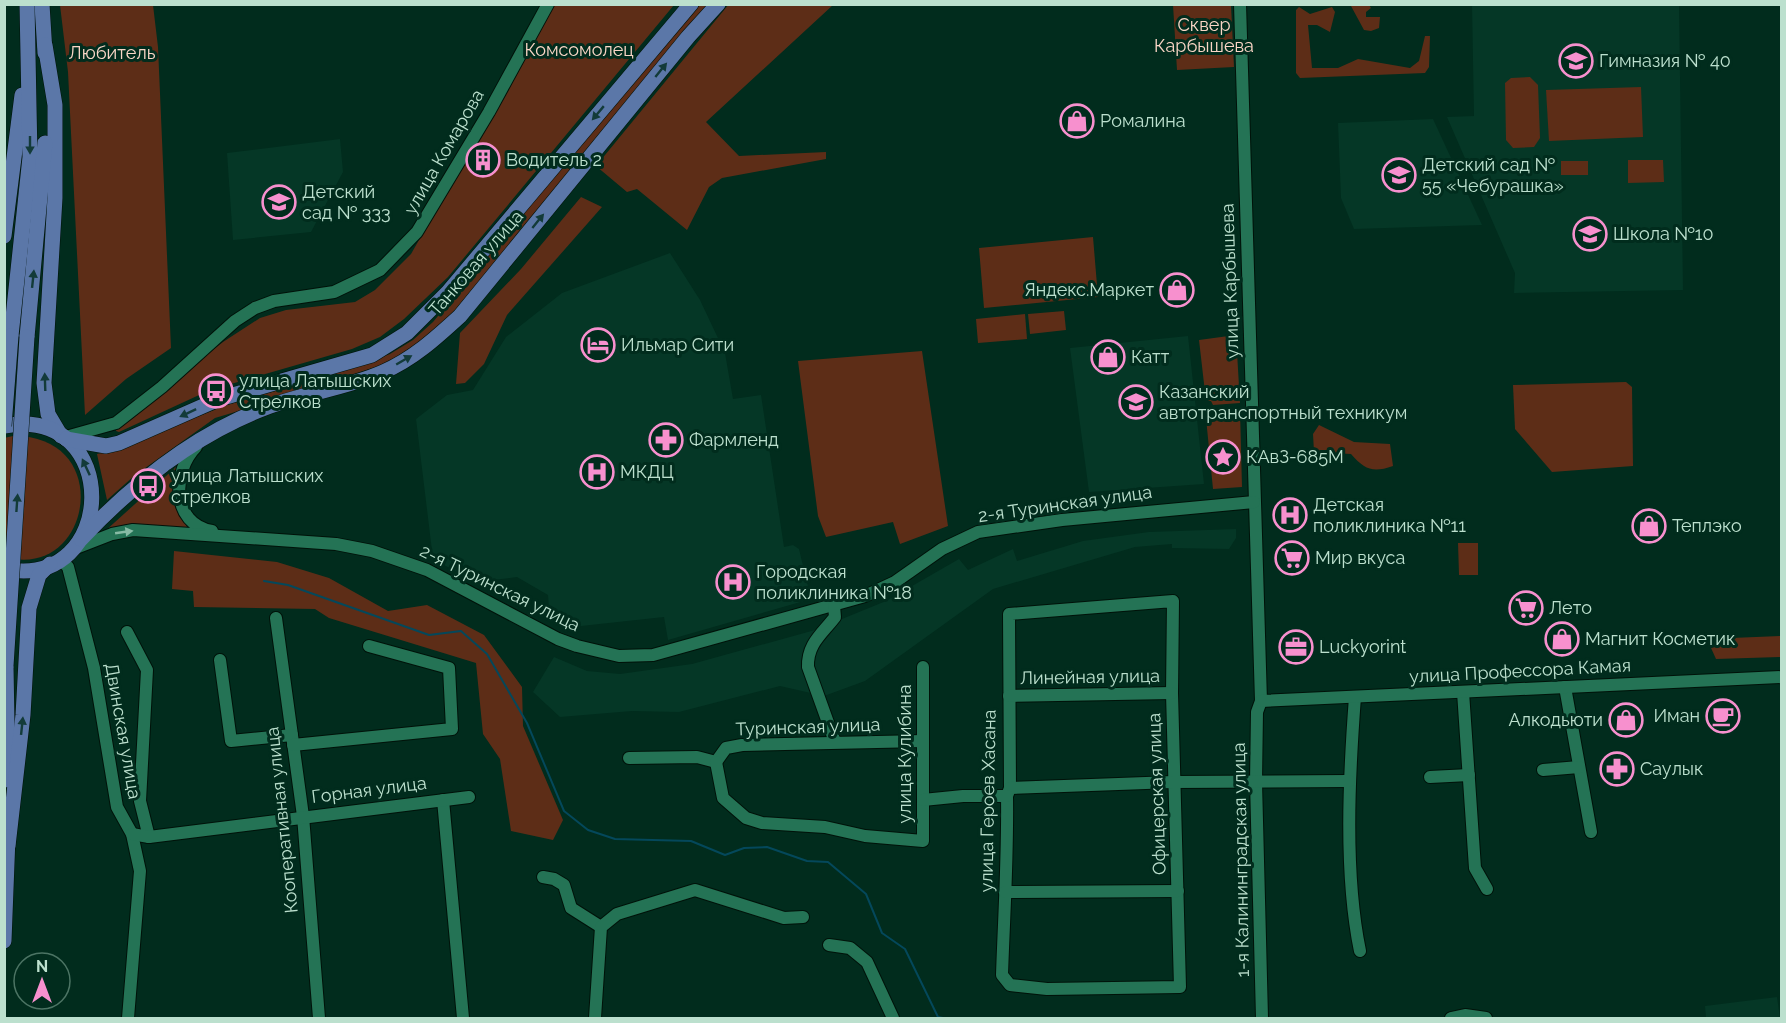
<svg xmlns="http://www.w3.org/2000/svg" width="1786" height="1023" font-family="Raleway,sans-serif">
<rect width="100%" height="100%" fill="#012c1d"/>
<g fill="#053726">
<polygon points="1472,5 1679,5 1683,290 1514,293 1515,273 1447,117 1474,116"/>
<polygon points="1433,119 1482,225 1354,229 1341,198 1338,123"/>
<polygon points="340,139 343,172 311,232 233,240 227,153"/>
<polygon points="670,253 700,300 725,353 733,399 761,395 784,547 793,545 799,549 811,599 668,640 664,617 581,626 571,623 549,608 548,595 517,577 493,580 485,587 433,559 416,419 447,395 473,390 506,337 562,293"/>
<polygon points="1188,336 1204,484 1089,492 1070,348"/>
<polygon points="1236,529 1236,538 1229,549 1172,548 1172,544 1135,547 993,589 865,681 824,696 780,686 679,712 632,711 560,717 533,692 554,657 587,671 620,674 692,664 815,630 886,601 959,559 968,570 1013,549 1017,561 1083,541 1149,532"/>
<polygon points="1777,997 1780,1018 1706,1018 1705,1006"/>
</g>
<g fill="#5d2d17">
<polygon points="729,4 833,5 706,122 739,156 826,152 826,159 722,178 709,187 687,230 637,189 627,192 596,166"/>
<polygon points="60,5 153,5 158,47 171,348 126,379 85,415 68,72"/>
<polygon points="553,5 674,5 448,277 404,319 380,337 352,349 210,390 119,432 116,431 116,426 223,342 260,318 286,310 355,302 375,290 411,254"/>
<polygon points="700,5 710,5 438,330 395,361 334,380 334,374 390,354 413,340 433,322 677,29"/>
<polygon points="1173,5 1231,5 1234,67 1177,70"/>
<polygon points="1356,5 1369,5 1371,8 1366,12 1366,17 1380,17 1379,28 1371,31 1364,30 1351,6"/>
<polygon points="1299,7 1310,14 1332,7 1335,12 1330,32 1317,25 1308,25 1312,68 1338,68 1358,59 1410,68 1419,61 1425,36 1430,36 1429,67 1425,73 1300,78 1296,73 1296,10"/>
<polygon points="1530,77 1538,85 1540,138 1534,147 1513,148 1506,140 1505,83 1511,78"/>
<polygon points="1641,87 1643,137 1549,141 1546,90"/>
<polygon points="1628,160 1663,160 1664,182 1628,183"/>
<rect x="1561" y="161" width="27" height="14"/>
<polygon points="581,197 602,207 507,315 484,364 465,383 456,384 460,333 521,269"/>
<polygon points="1093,237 1098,297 984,308 979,248"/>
<polygon points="1064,311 1066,330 1030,334 1028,314"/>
<polygon points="1025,314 1027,339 978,343 976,319"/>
<polygon points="1236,335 1240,403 1213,405 1211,401 1206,401 1199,340"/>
<polygon points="922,351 948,526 900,544 893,522 826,537 818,516 798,361"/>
<polygon points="317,379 321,381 318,387 215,418 134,476 107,500 97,454 111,451 227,405"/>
<polygon points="1626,382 1632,387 1633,466 1552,472 1515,429 1513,385"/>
<polygon points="1240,410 1242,487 1213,489 1206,418 1213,417 1215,412"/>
<path d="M1319 425 1354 442 1390 444 1393 466C1373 473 1365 470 1351 454L1314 452 1313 434Z"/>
<path d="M13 436C116 435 92 581 5 557L4 438Z"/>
<path d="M176 467C173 490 177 509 188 529L127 524 104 532Z"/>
<polygon points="1458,543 1478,543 1478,575 1459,575"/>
<polygon points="174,551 277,562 329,578 388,611 427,605 484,635 522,687 523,726 563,820 553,840 511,831 500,759 483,734 476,663 329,618 315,609 194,607 193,591 172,589"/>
<polygon points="1781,636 1781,657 1716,659 1707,639"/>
</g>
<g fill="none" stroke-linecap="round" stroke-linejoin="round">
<polyline stroke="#04485b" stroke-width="2" points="264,581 288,585 429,635 461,631 487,654 527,723 564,811 588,830 615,839 691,841 725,855 744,848 767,847 807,861 828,862 866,894 882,933 905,949 938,1017 943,1018"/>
<defs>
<g id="minor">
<polyline points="1240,4 1261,701 1257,712 1256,782 1262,1018"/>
<polyline points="66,437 116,423 162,387 235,321 255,308 274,301 334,292 380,270 417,232 489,112 548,4"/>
<path d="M196 447C172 471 171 524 212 531"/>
<polyline points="76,548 112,534 133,530 336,544 372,551 427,570 558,639 577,646 619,656 653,655 865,596 895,582 942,549 978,532 1062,520 1254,502"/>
<polyline points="60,559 68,567 94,668 117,807 132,834 140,871 128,1018"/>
<path d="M1173 601 1172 693 1180 987 1047 989 1010 985 1002 975C1004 915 1008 856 1007 796L1010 788 1009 614Z"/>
<path d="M834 606 835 617C822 634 807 644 808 667L835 742"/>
<polyline points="276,618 303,816 319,1018"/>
<polyline points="127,632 147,670 140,801 149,837"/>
<polyline points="220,660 231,741 292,735"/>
<polyline points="1565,687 1591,832"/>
<polyline points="1463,692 1475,868 1487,889"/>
<polyline points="1009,696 1172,693"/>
<path d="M1355 697C1349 776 1344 873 1360 951"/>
<polyline points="1261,701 1782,677"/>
<polyline points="293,745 452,729 449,668 369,646"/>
<polyline points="629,758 697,757 716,762 726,748 742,745 923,741"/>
<polyline points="716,762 723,798 746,818 762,823 825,827 865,836 923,841 923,667"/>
<polyline points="1543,770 1579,767"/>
<polyline points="1430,777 1469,775"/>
<polyline points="1010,788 1173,782 1349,781"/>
<polyline points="443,800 463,1018"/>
<polyline points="923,800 963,796 1007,796"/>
<polyline points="132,834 149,837 469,797"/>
<polyline points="543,877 554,879 564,885 571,908 601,927"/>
<polyline points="1005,892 1178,891"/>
<polyline points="829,945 850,948 867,962 893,1018"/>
<polyline points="595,1018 601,927 617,914 695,890 784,918 803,917"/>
<polyline points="1451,1018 1465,1015 1486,1018"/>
</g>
<g id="major">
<polyline points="42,4 45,53"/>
<polyline points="45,45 55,105 55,198 44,383 48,414 61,436"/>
<polyline points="4,236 22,95"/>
<polyline points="11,336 30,157 27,4"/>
<polyline points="27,337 45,143"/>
<path d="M4 426C123 404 119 592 4 569"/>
<polyline points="66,439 106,446 119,443 219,399 372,355 407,333 448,292 691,4"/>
<path d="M81 539C132 485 194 435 265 408 303 393 345 389 383 372 413 359 436 338 460 316L688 37 718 4"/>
<polyline points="6,666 8,780"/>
<polyline points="8,846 23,715 29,608 39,575 50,564"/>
<polyline points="4,941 8,837"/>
</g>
</defs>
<use href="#minor" stroke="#001209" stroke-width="14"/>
<use href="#major" stroke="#001209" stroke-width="16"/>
<use href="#minor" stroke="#247355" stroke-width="12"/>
<use href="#major" stroke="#5b77a8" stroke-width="15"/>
<defs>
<g id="major-bridge">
<polyline points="4,426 11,336"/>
<polyline points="6,666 27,337"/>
</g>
</defs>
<use href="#major-bridge" stroke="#001209" stroke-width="16" stroke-linecap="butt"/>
<use href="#major-bridge" stroke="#5b77a8" stroke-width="15"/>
</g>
<defs><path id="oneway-solid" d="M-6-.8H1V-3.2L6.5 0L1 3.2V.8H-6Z" transform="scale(1.5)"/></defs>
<g fill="#133b39">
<use href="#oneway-solid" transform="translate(661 70) rotate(-51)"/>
<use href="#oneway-solid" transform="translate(598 113) rotate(130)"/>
<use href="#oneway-solid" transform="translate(30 145) rotate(90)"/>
<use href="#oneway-solid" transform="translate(538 221) rotate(-51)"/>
<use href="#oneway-solid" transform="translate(33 279) rotate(-84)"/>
<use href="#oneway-solid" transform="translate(404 360) rotate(-30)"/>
<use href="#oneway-solid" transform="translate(45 382) rotate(-92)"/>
<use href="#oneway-solid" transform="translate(188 413) rotate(155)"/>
<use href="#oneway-solid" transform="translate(86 467) rotate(-115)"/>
<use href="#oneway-solid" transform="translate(17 503) rotate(-86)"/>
<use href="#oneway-solid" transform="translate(22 726) rotate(-84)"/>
</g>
<use fill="#87baa4" href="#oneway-solid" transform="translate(124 532) rotate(-8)"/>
<defs>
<symbol id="school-ring" viewBox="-11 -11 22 22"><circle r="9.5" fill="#012c1d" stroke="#f790ce" stroke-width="1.5"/><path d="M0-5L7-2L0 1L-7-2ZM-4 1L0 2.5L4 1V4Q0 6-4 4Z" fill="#f790ce"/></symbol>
<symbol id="shop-ring" viewBox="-11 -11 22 22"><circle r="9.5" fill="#012c1d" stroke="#f790ce" stroke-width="1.5"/><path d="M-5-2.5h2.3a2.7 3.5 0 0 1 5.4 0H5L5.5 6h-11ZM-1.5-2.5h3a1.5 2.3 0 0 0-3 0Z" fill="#f790ce"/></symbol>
<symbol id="building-ring" viewBox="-11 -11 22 22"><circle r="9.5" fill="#012c1d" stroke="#f790ce" stroke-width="1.5"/><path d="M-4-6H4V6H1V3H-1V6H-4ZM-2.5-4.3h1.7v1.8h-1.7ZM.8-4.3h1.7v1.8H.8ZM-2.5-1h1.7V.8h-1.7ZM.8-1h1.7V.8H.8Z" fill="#f790ce"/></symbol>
<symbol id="hotel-ring" viewBox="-11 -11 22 22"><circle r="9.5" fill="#012c1d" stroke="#f790ce" stroke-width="1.5"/><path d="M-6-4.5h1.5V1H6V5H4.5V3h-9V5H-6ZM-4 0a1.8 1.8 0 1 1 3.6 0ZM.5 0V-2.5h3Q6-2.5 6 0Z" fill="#f790ce"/></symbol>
<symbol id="bus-ring" viewBox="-11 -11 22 22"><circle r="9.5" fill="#012c1d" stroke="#f790ce" stroke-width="1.5"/><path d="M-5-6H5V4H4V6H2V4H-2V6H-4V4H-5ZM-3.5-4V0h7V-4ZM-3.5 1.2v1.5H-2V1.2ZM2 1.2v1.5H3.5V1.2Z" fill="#f790ce"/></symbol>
<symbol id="university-ring" viewBox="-11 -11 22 22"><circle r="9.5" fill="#012c1d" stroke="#f790ce" stroke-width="1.5"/><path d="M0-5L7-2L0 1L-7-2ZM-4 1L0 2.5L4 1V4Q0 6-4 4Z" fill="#f790ce"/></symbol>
<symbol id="pharmacy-ring" viewBox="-11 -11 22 22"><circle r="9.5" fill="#012c1d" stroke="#f790ce" stroke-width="1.5"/><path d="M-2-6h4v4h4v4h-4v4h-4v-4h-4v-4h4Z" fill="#f790ce"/></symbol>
<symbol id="sight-ring" viewBox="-11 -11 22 22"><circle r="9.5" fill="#012c1d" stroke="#f790ce" stroke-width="1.5"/><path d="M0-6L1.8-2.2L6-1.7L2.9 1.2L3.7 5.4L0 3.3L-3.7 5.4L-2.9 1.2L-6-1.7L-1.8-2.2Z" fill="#f790ce"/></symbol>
<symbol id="hospital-ring" viewBox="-11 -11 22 22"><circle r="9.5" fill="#012c1d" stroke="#f790ce" stroke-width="1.5"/><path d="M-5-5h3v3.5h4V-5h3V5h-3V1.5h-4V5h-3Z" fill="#f790ce"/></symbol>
<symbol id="supermarket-ring" viewBox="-11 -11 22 22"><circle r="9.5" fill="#012c1d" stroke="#f790ce" stroke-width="1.5"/><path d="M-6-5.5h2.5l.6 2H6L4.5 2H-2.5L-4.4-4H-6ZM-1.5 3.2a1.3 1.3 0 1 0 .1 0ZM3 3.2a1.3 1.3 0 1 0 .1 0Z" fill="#f790ce"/></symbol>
<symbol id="office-ring" viewBox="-11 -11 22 22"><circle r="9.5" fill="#012c1d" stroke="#f790ce" stroke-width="1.5"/><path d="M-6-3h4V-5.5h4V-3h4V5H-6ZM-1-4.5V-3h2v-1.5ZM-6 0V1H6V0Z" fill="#f790ce"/></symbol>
<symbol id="cafe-ring" viewBox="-11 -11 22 22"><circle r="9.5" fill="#012c1d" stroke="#f790ce" stroke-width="1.5"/><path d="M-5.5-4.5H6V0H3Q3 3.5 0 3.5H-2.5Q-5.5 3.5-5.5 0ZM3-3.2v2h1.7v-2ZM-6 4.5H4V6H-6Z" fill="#f790ce"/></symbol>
</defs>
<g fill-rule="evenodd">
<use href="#school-ring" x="1557" y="42" width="38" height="38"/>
<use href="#shop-ring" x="1058" y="102" width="38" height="38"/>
<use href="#building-ring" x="464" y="141" width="38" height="38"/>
<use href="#school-ring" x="1380" y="156" width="38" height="38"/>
<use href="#school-ring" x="260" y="183" width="38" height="38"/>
<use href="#school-ring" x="1571" y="215" width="38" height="38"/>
<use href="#shop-ring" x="1158" y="271" width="38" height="38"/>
<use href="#hotel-ring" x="579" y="326" width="38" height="38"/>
<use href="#shop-ring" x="1089" y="338" width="38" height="38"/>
<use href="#bus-ring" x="197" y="372" width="38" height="38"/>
<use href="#university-ring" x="1117" y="383" width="38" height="38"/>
<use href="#pharmacy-ring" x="647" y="421" width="38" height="38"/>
<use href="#sight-ring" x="1204" y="438" width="38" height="38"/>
<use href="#hospital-ring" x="578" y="453" width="38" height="38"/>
<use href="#bus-ring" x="129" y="467" width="38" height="38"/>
<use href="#hospital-ring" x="1271" y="496" width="38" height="38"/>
<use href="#shop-ring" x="1630" y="507" width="38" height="38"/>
<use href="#supermarket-ring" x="1273" y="539" width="38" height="38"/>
<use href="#hospital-ring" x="714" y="563" width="38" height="38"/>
<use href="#supermarket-ring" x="1507" y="589" width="38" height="38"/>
<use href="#shop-ring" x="1543" y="620" width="38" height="38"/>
<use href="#office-ring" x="1277" y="628" width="38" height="38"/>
<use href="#cafe-ring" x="1704" y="697" width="38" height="38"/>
<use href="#shop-ring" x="1607" y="701" width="38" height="38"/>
<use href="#pharmacy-ring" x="1598" y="750" width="38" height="38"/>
</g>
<g text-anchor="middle" stroke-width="6" stroke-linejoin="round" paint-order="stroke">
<g font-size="18" fill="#fad6c6" stroke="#012c1d">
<text x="1204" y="31">Сквер<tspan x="1204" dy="21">Карбышева</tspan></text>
<text x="579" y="56">Комсомолец</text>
<text x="112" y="59">Любитель</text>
</g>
<g font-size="18" fill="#bce0ce" stroke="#012c1d" text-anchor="start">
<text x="1599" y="67">Гимназия № 40</text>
<text x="1100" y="127">Ромалина</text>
<text x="506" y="166">Водитель 2</text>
<text x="1422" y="171">Детский сад №<tspan x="1422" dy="21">55 «Чебурашка»</tspan></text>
<text x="302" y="198">Детский<tspan x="302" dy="21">сад № 333</tspan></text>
<text x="1613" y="240">Школа №10</text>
<text x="1154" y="296" text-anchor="end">Яндекс.Маркет</text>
<text x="621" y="351">Ильмар Сити</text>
<text x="1131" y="363">Катт</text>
<text x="239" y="387">улица Латышских<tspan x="239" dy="21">Стрелков</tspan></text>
<text x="1159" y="398">Казанский<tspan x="1159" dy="21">автотранспортный техникум</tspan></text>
<text x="689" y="446">Фармленд</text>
<text x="1246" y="463">КАвЗ-685М</text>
<text x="620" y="478">МКДЦ</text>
<text x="171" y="482">улица Латышских<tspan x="171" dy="21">стрелков</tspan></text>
<text x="1313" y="511">Детская<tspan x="1313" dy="21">поликлиника №11</tspan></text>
<text x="1672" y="532">Теплэко</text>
<text x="1315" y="564">Мир вкуса</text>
<text x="756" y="578">Городская<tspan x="756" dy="21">поликлиника №18</tspan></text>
<text x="1549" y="614">Лето</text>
<text x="1585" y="645">Магнит Косметик</text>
<text x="1319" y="653">Luckyorint</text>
<text x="1700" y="722" text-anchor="end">Иман</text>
<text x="1603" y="726" text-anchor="end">Алкодьюти</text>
<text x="1640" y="775">Саулык</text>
</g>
<g font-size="18" fill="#bce0ce" stroke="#012c1d">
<text transform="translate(444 152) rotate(-60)" y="6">улица Комарова</text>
<text transform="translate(476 263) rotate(-49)" y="6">Танковая улица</text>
<text transform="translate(1230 281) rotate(-92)" y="6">улица Карбышева</text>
<text transform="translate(1065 504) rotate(-8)" y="6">2-я Туринская улица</text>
<text transform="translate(500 588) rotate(26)" y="6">2-я Туринская улица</text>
<text transform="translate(1520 671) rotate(-3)" y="6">улица Профессора Камая</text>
<text transform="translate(1090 677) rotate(-1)" y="6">Линейная улица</text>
<text transform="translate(808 727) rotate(-2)" y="6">Туринская улица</text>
<text transform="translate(123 731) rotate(80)" y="6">Двинская улица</text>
<text transform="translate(905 754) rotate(-90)" y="6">улица Кулибина</text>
<text transform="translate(369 790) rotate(-7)" y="6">Горная улица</text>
<text transform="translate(1157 794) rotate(-92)" y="6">Офицерская улица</text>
<text transform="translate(988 801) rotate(-89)" y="6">улица Героев Хасана</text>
<text transform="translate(282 820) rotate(-96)" y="6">Кооперативная улица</text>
<text transform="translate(1241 860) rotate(-91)" y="6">1-я Калининградская улица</text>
</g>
</g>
<rect width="1786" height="1023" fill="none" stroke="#bce0ce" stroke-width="12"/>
<g transform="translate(42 981)"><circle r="28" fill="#012c1d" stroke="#4c7464" stroke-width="1.5"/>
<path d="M0-4.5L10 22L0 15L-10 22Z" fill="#f790ce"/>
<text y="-9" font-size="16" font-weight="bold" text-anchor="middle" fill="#bce0ce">N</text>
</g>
</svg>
